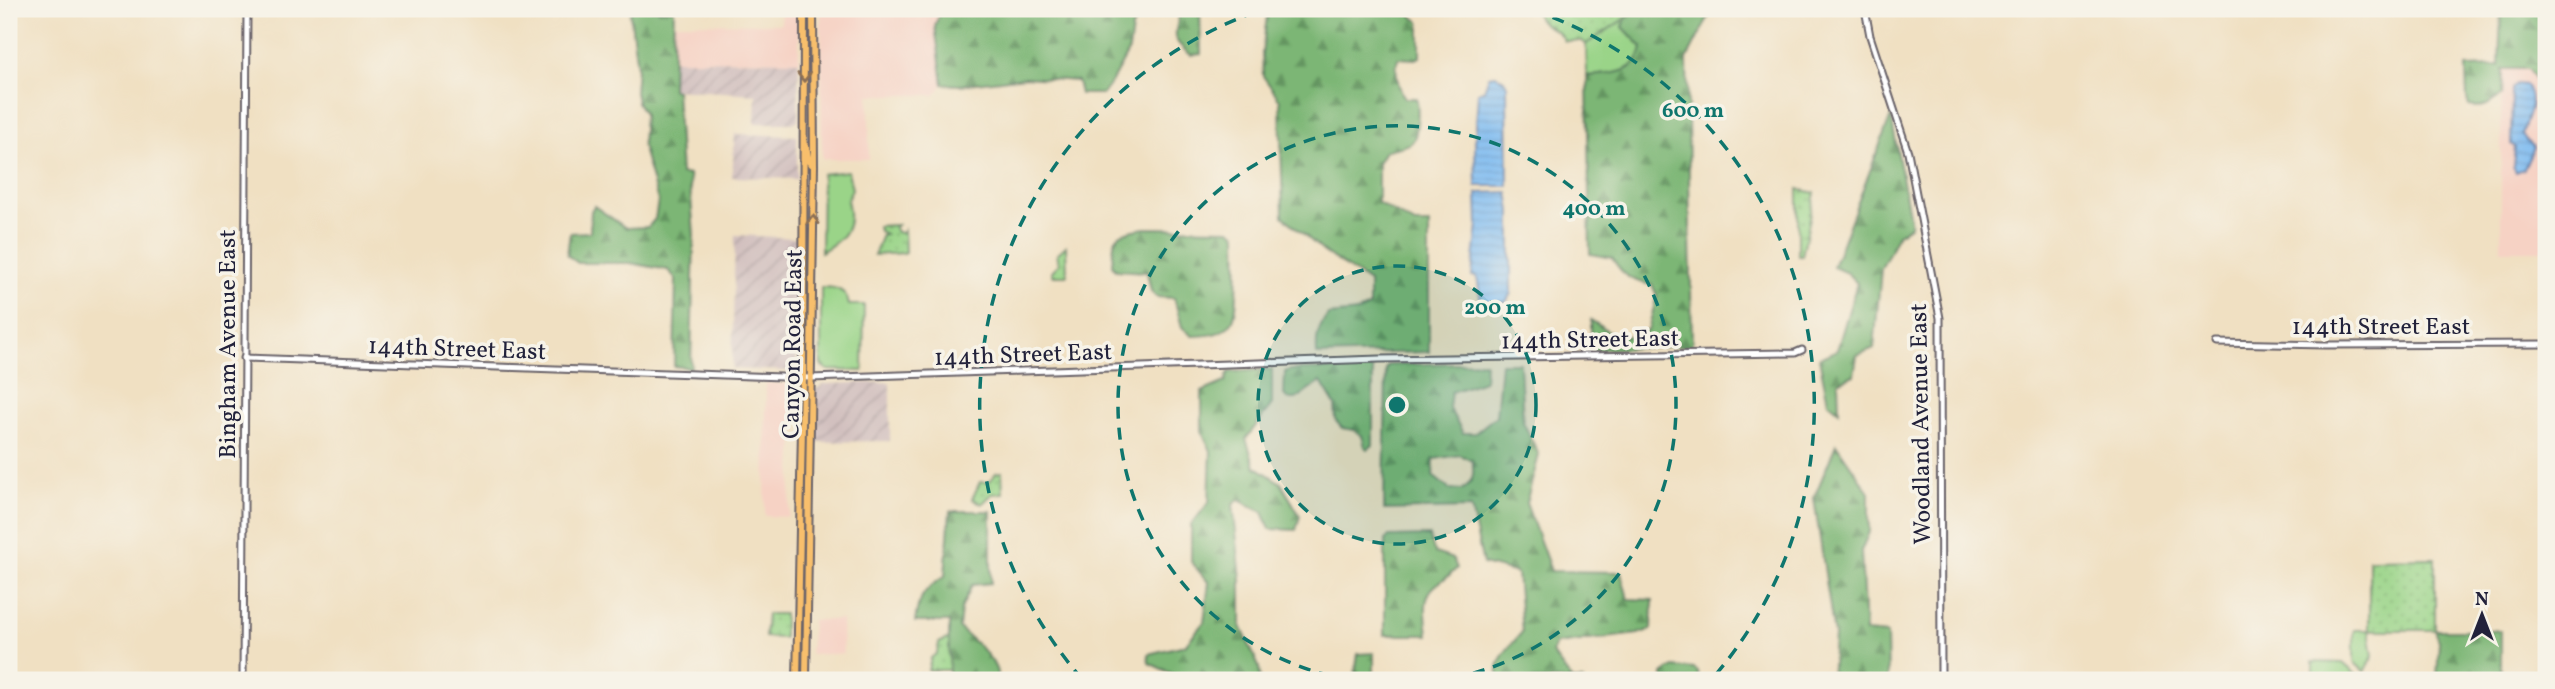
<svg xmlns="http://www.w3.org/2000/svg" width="2555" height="689" font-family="Vollkorn,serif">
<defs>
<pattern id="industrial-furrows" width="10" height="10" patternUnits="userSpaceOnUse" patternTransform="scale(1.75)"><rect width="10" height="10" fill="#d1bfbe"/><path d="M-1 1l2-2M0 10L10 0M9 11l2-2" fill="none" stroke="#b3a4a4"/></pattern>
<pattern id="forest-firs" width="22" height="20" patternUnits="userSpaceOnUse" patternTransform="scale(1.75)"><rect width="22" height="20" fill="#7bb674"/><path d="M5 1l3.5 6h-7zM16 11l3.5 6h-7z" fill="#649460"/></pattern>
<pattern id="park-dots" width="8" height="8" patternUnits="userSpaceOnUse" patternTransform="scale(1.75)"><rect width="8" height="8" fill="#9ad488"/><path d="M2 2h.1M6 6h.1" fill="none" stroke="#84b676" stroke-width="1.8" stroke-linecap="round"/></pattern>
<pattern id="water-rules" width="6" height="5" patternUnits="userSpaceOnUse" patternTransform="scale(1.75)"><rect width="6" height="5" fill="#7ebbf1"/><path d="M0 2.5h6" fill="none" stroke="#6da0d0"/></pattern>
</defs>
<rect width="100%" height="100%" fill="#f7f3e8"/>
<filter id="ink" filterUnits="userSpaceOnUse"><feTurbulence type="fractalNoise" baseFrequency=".0143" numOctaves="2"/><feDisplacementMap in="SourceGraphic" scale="14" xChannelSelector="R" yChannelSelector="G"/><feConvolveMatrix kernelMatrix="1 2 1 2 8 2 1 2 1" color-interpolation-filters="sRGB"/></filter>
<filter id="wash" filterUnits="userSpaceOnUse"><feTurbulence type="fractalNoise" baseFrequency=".00686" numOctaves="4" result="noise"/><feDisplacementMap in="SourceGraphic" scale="28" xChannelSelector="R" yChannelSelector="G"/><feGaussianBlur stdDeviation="1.57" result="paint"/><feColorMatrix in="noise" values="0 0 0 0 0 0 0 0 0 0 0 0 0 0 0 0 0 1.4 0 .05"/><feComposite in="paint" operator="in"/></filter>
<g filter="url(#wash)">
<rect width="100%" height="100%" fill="#f0e0c2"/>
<g fill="#f6d2c4">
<polygon points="782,9 799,9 799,61 673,60 674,23 781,24"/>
<polygon points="821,9 940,9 935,26 943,84 935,95 869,95 869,159 822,159"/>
<rect x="2501" y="67" width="45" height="183"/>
<polygon points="766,383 788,384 797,392 789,517 765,516"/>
<polygon points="812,620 842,620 843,654 810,654"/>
</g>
<g fill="url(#industrial-furrows)">
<polygon points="673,60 799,61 798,120 793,123 755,123 756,94 672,89"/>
<polygon points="735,134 797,136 797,179 732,177"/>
<polygon points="735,235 797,238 796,363 789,371 732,369"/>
<polygon points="890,382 890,441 813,442 815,390 825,384"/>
</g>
<g fill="#9ad488" stroke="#5e7b62" stroke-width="2">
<path d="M1626 18 1623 27 1642 47C1637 75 1610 74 1587 76L1586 44Z"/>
<path d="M848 171 852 189 847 200C854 228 845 238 821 252L822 174Z"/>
<path d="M821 287C836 287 846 289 849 305H864L863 371 828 370 821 365Z"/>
<polygon points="2354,630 2369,630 2373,656 2365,672 2354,662"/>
<polygon points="2313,662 2343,663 2359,677 2356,680 2313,680"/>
</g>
<g fill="url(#forest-firs)" stroke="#4e6c58" stroke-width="2" fill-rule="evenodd">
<polygon points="633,9 674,9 672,89 676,90 681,174 689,175 694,234 691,368 674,366 676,279 668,270 630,263 578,263 567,255 570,233 590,232 591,211 594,206 626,228 648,227 655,219 658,201 642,145 644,114 637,102 635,92 637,67 630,13"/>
<polygon points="941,9 1142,9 1132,28 1129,50 1112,81 1102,94 1080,94 1077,81 1025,77 959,85 943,84 935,26"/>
<path d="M1173 9H1200L1201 54 1191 55C1172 40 1174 39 1179 16Z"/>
<path d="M1268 9H1403L1420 22V57L1415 59 1398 58C1394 70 1398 88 1405 98H1416C1419 106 1418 136 1412 142 1407 147 1392 148 1385 151L1378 163V203L1415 224H1429V352L1317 355C1316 338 1317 329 1328 315L1358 312 1369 307V282L1324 252 1283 216 1280 100 1263 76 1262 53Z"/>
<path d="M1639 9H1706L1711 12 1687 59 1692 346 1591 350V320C1613 335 1623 343 1648 330L1657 295 1652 285C1631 281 1624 277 1612 258L1590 254 1587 76C1610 74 1638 75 1642 47L1623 27 1627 15Z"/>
<path d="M2501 9H2523L2525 12H2534L2537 9H2546V83L2540 84 2528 69H2503L2502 95C2491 103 2484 109 2469 106L2467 99 2466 67 2499 66Z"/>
<polygon points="1891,116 1911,225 1898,234 1881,269 1874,348 1857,355 1854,375 1838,382 1839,411 1828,402 1819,358 1837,350 1857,283 1847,273 1833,267"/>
<path d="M1145 228 1230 229 1237 234C1237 251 1240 311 1232 322 1223 335 1207 336 1192 336L1182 327 1174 298 1157 297 1151 291 1147 272 1117 270 1112 265C1114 233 1114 234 1145 228Z"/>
<path d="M1485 362 1484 381 1451 392 1449 408 1463 433H1475L1496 416 1501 363H1520L1523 422 1539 455 1526 503 1551 571 1621 572 1628 599 1653 600 1652 629 1638 634 1556 644 1552 653 1572 680H1584H1500C1491 662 1511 646 1522 632L1517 573 1483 564 1471 508 1384 510 1386 368 1389 365ZM1460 455 1472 461C1475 474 1473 482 1462 490L1449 489 1433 476 1434 459Z"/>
<polygon points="1371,368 1373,370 1373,445 1368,449 1365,447 1362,436 1354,430 1342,428 1336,421 1335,405 1321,382 1296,399 1289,399 1284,395 1285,372 1289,370"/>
<polygon points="1272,369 1272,404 1246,439 1255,466 1281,483 1300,516 1296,530 1270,529 1263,512 1239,500 1233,504 1241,579 1241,626 1259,667 1260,680 1176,680 1173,674 1149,663 1148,654 1185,645 1204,622 1209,583 1191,562 1191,525 1209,502 1211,451 1202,431 1202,392 1225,382 1229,372"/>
<polygon points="1836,444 1869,492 1869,532 1861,551 1865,632 1887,634 1888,680 1831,680 1834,635 1814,498"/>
<path d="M950 511H991V583L972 585 961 609 959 628C973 641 999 660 998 680H949V622H915C918 597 924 589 945 576Z"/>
<path d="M1429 536 1435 553 1453 559 1457 568C1450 576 1443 579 1435 586 1421 597 1427 619 1428 635H1385V540L1389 537Z"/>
<polygon points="2435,630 2501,630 2501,680 2437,680 2439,641"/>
<polygon points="1374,653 1374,680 1354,680 1358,654"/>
<polygon points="1674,667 1694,669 1698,672 1699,680 1663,680 1663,673"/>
</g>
<g fill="url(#park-dots)" stroke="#5e7b62" stroke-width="2">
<path d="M1538 9H1639L1586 44 1582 41H1564C1558 26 1540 28 1536 13Z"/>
<polygon points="1798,189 1815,193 1802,256 1798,256"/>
<polygon points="897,225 894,228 896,232 902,233 904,230 905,253 874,255 882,235 885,234 879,231 878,226"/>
<polygon points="1066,246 1067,275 1052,275 1052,271 1059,264 1057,254"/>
<polygon points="1002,472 1003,493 992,494 982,504 972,499 980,482 989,482 996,473"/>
<polygon points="2435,558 2435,630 2369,630 2369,559"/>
<polygon points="767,614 784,614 784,638 765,637"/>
<polygon points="949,638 949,670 928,670 931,658 937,653 939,643"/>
</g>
<g fill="url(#water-rules)" stroke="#506e96" stroke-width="2">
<polygon points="1496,75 1504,80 1507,85 1508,186 1476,186 1475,143 1478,92 1484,90 1489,76"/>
<path d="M2517 84 2525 85C2538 99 2526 119 2522 135L2526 141 2534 147 2524 169 2516 172 2513 166 2515 147 2511 144 2512 89Z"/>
<polygon points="1508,192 1511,211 1511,293 1506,302 1481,302 1477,277 1472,276 1478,225 1477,193"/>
</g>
</g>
<g filter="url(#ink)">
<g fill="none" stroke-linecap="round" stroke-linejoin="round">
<defs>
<g id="minor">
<polyline points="1865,9 1870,36 1908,152 1940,318 1941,680"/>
<polyline points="2217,343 2326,345 2546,344"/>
<polyline points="244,358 810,378 1379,359 1795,353 1802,350"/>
<polyline points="243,680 247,9"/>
</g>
<g id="major">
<polyline points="806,146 809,162 814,166"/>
<polyline points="797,680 803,378 804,9"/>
<polyline points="806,680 814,166 813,9"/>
</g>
</defs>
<use href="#minor" stroke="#6a646a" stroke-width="9"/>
<use href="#major" stroke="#6a646a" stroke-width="10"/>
<use href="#minor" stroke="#fff" stroke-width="5"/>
<use href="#major" stroke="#f8bf6c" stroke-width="6"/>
</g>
<defs><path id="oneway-chevron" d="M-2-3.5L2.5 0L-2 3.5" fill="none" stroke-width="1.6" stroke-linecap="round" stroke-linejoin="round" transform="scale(1.75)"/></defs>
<g stroke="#8d7054">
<use href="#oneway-chevron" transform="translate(804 77) rotate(90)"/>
<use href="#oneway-chevron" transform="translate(813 220) rotate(-89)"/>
</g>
</g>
<circle cx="1397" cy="405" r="139" fill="#0f766e" fill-opacity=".12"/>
<g fill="none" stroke="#0f766e" stroke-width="3.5" stroke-dasharray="12 9">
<circle cx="1397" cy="405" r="139"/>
<path d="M1351 680A279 279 0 1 1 1443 680"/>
<path d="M1082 679A418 418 0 0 1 1261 10M1533 10A418 418 0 0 1 1712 679"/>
</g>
<g text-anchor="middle" stroke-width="7" stroke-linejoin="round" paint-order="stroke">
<g font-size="24" fill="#22223b" stroke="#f7f3e8">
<text x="2381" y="334">144th Street East</text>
<text transform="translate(1590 339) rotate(-1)" y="8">144th Street East</text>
<text transform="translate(227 344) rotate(-90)" y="8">Bingham Avenue East</text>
<text transform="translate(792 344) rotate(-89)" y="8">Canyon Road East</text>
<text transform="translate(457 348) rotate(2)" y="8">144th Street East</text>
<text transform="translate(1023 354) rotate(-2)" y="8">144th Street East</text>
<text transform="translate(1920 424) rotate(-91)" y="8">Woodland Avenue East</text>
</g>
</g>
<circle cx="1397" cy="405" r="10" fill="#0f766e" stroke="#f7f3e8" stroke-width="3.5"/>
<g font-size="21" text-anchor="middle" font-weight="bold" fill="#0f766e" stroke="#f7f3e8" stroke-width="7" stroke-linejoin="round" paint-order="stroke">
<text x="1693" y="117">600 m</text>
<text x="1594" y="215">400 m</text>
<text x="1495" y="314">200 m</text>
</g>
<rect width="2555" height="689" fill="none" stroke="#f7f3e8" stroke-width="35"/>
<g transform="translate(2482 615)" stroke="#f7f3e8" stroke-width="5" paint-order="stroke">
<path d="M0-5L12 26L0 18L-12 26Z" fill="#22223b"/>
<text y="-10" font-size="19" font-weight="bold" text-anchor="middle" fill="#22223b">N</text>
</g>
</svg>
